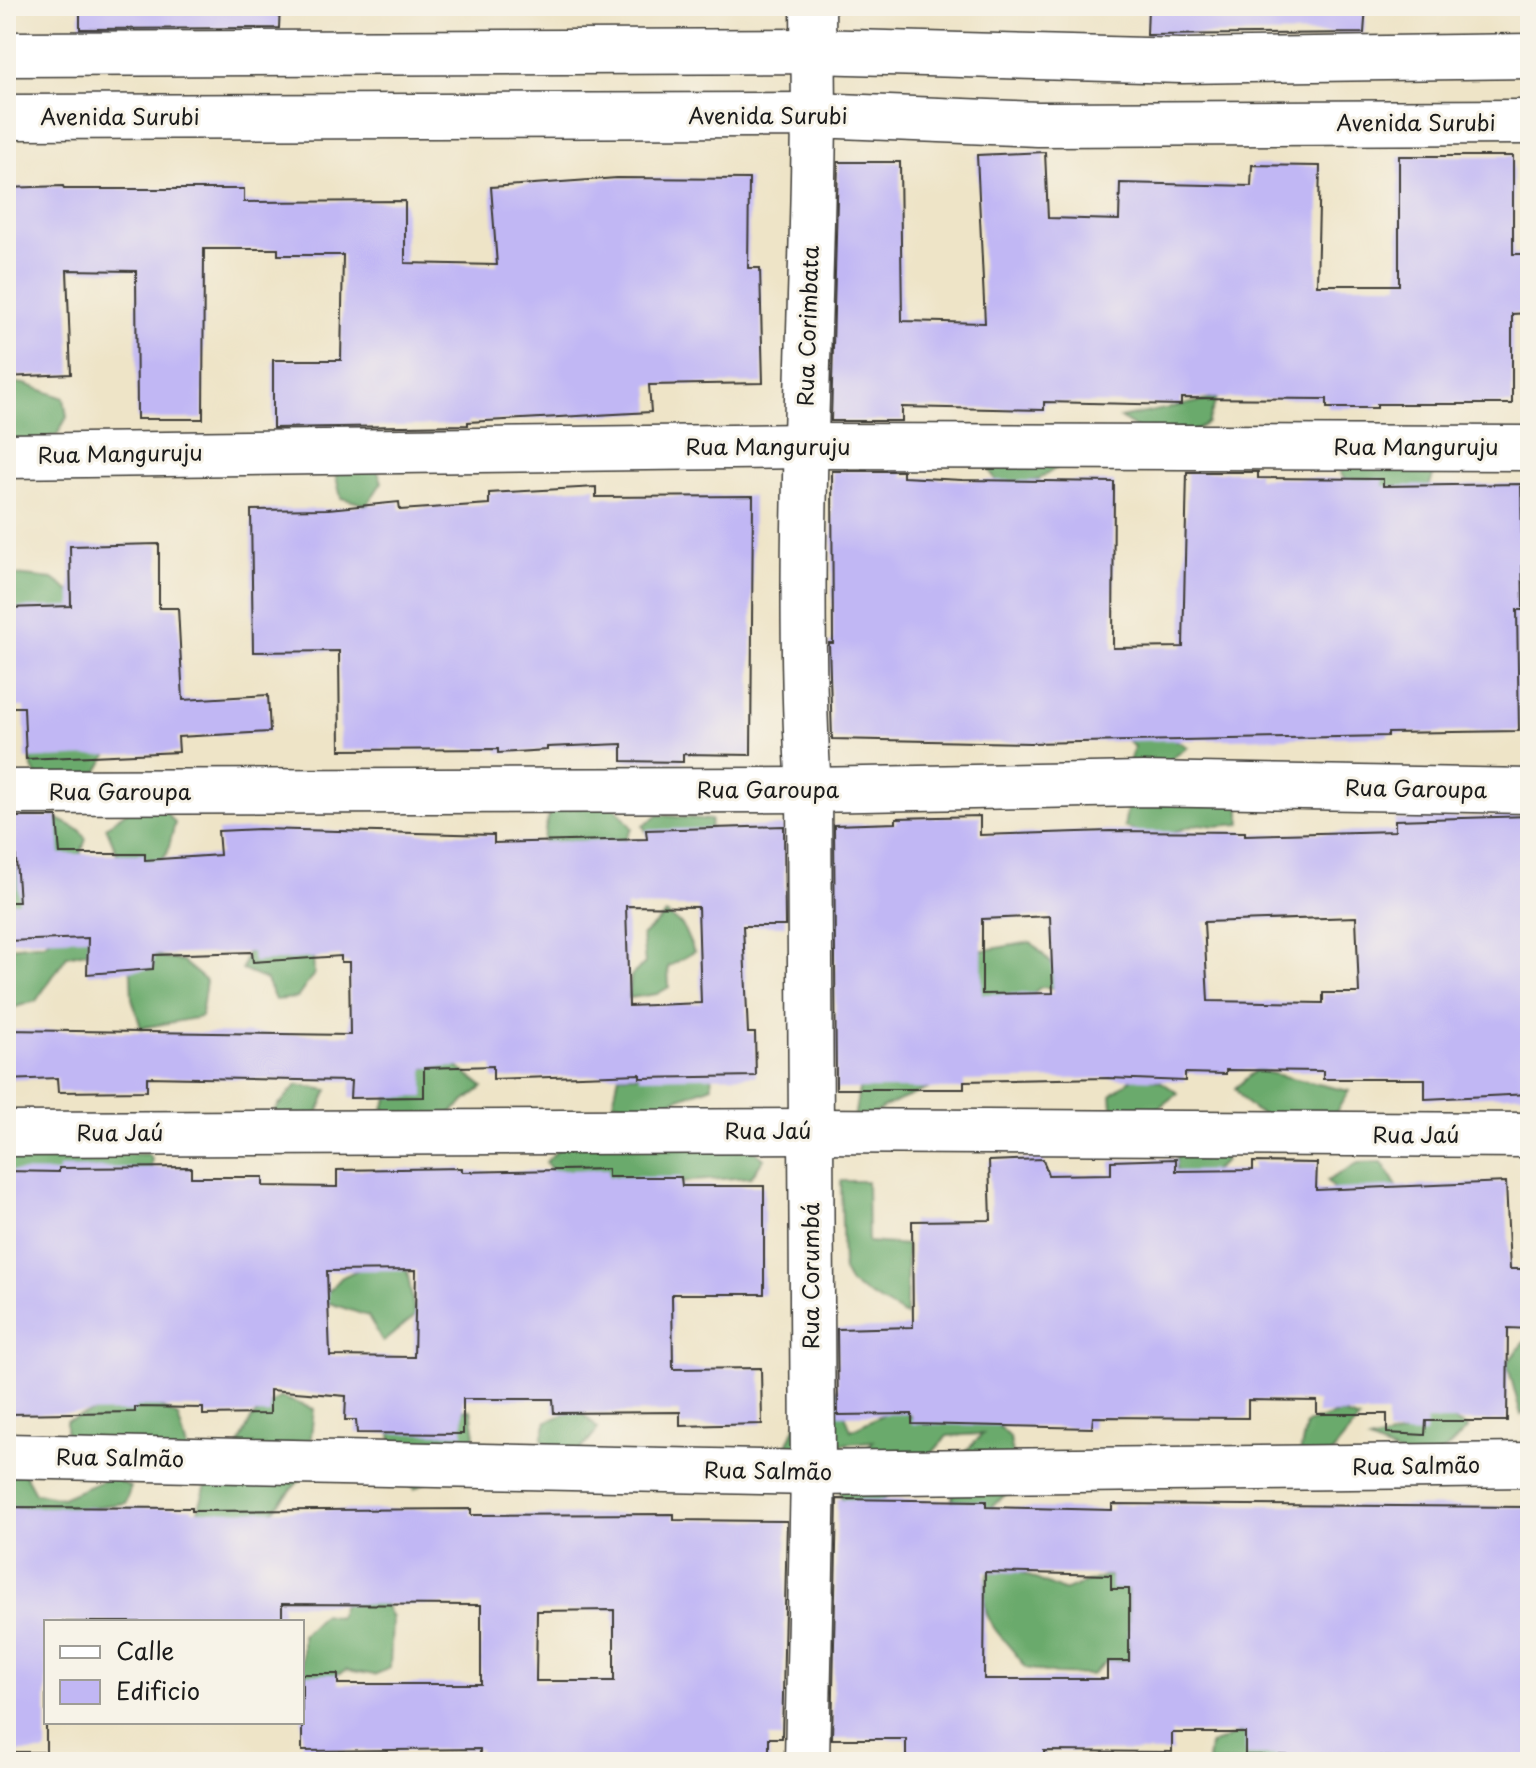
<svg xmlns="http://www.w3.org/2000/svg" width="1536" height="1768" font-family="'Playpen Sans',sans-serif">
<rect width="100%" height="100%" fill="#f7f3e8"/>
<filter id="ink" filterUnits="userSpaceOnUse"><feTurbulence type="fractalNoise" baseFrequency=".0125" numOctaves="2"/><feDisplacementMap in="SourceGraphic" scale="16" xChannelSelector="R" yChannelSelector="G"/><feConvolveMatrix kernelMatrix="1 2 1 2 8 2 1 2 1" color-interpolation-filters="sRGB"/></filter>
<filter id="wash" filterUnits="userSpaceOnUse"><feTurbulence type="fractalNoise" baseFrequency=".006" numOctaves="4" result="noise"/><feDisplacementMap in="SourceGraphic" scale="32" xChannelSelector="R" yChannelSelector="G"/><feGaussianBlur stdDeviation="1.8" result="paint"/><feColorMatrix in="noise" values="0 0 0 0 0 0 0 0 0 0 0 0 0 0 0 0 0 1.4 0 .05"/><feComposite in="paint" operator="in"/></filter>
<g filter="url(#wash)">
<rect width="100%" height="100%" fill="#eee4c7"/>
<g fill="#6aaa6c" stroke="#436344" stroke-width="2">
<polygon points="6,382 25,384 64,398 67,417 57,435 6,446"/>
<polygon points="1217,398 1208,423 1166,446 1120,418"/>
<polygon points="1370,432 1435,459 1435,471 1423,502 1359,497 1340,473"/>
<polygon points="982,457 1059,466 1038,480 1000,488"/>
<polygon points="333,464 375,464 382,482 367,505 341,498"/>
<polygon points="15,575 53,579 98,612 6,619 6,579"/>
<polygon points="85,732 107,756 98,771 43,784 32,768 30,746"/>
<polygon points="1163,733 1188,747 1161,766 1126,771 1134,747 1123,736"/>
<polygon points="605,794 632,828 614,858 549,873 543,838 552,802"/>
<polygon points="1239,802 1241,824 1215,826 1199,824 1154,838 1124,827 1128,804"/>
<polygon points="159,803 175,823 167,854 143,876 124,870 106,827 130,809"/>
<polygon points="658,815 711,820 708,847 650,838 643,826"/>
<path d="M52 816 80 830 86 839 69 887 6 912V874C29 865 42 837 52 816Z"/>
<polygon points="74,914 138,951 183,962 206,981 201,1017 141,1028 132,998 130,954 104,948 67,956 36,1001 9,1009 6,1004 6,951 9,947 45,943"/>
<polygon points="666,914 682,925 694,952 668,967 669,987 657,994 629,998 631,976 645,963 642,936"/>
<polygon points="250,941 313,955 314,974 297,998 275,1000 266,980 242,970"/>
<polygon points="1031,942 1052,964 1087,951 1053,988 1041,987 1014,1008 964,1014 955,955"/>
<polygon points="917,1058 928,1089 884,1107 852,1131 861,1077"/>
<polygon points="453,1063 483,1087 447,1116 407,1126 383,1108 403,1072"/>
<path d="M1256 1070 1349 1091 1331 1120C1292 1122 1258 1127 1235 1088Z"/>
<polygon points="711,1073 712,1086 655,1107 613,1102 619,1075"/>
<polygon points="1136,1075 1160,1081 1178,1093 1145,1118 1112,1107 1111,1095"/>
<polygon points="297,1085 328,1090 315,1120 272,1113"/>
<polygon points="732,1132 764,1159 751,1177 692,1181 653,1188 562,1186 546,1162 572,1134"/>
<polygon points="1212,1139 1226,1161 1205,1177 1176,1171 1176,1159 1185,1144"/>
<polygon points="19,1146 50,1156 147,1154 152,1158 150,1182 19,1187 6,1176 6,1152"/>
<polygon points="1382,1162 1401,1193 1343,1201 1327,1181 1358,1163"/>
<polygon points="841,1181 867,1181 868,1242 907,1245 906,1316 850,1284 843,1271"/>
<polygon points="366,1266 407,1270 415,1316 383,1342 368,1316 320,1300 342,1277"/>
<polygon points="1524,1342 1530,1342 1530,1406 1521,1415 1507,1363"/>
<polygon points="836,1389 851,1430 896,1408 925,1424 990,1418 1010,1437 1016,1485 975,1522 952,1505 953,1464 983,1434 947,1436 928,1458 900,1480 867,1518 843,1505 837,1476 859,1460 873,1441 785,1450 798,1420"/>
<polygon points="141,1396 178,1417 188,1452 66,1446 66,1421"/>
<polygon points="280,1397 314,1409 307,1472 262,1523 197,1514 205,1488 235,1453 252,1418"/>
<polygon points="441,1408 471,1410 475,1435 431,1480 414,1489 394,1465 391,1433"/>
<polygon points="579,1409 598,1429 576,1456 553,1451 542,1439 547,1421"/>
<polygon points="1340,1413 1359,1420 1323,1464 1299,1459 1306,1424"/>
<path d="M1419 1416H1445L1468 1428C1427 1473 1422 1463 1369 1442L1403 1434Z"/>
<polygon points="24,1473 35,1493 62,1498 111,1477 131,1487 125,1503 85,1508 28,1534 18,1507 6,1506 6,1477"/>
<path d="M989 1572H1020L1063 1591 1107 1575 1129 1584V1661H1107L1092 1675 1056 1674 1026 1668C1000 1629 974 1624 989 1572Z"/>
<polygon points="383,1600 392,1618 390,1668 374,1675 347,1670 319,1682 302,1682 302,1635 323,1614 339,1617 343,1604"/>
<polygon points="1241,1733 1320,1750 1316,1762 1208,1762 1210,1745"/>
</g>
<g id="blocks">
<g fill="#c1b7f4" fill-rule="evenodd">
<polygon points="80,6 280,6 279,28 80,29"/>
<polygon points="1148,6 1366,6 1364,33 1147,35"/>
<polygon points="1045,152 1048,218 1119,220 1120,183 1251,186 1252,165 1320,166 1317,285 1399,285 1399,156 1513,156 1513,254 1530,254 1530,313 1512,314 1512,404 1377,404 1377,408 1327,408 1327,399 1181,398 1181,405 1044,402 1044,410 902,407 902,421 831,421 838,162 900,162 902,321 985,323 977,155"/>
<polygon points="617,178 749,179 748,268 760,268 763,383 649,385 651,412 468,422 468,425 273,428 273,360 341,360 343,255 278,255 278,249 204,249 203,419 137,419 136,271 67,270 71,374 6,377 6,188 63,186 64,189 244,189 244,202 405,201 405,263 497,265 491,187"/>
<polygon points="832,471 903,471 903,477 962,480 1114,482 1113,648 1183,647 1187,472 1258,472 1258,478 1383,479 1383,486 1521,484 1523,610 1517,610 1519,731 1388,733 1388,736 1030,743 832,739 829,643 833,643"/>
<polygon points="596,487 596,497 753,496 751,755 683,754 683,762 622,761 622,744 547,747 547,750 498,753 498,749 340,750 339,651 253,652 251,510 328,509 399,502 400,510 489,504 489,493"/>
<polygon points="159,544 159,608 178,608 183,700 268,695 270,732 178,737 179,752 26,759 24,707 6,707 6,608 71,606 70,546"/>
<path d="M980 816V835L1110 831 1245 832V835L1395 831V820L1530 816V1094L1425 1099V1079H1323V1071L1226 1070V1074L1185 1073V1081L1108 1078 964 1081V1089H836L834 825 896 823V818ZM1050 916 1053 993 982 994V919ZM1356 917 1359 993H1323V1003L1208 1001 1204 922Z"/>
<path d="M13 817H57L60 854H145V860L220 855 218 831 260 829 494 835V843L647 839 646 830 784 826 785 926H743L748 1033H755L756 1076 640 1078V1074L493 1079V1066L424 1068V1097L350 1098 351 1081 147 1077V1091L58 1092 57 1078 6 1080V1030L350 1035 349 962H341V956L253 962 252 952 154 955 153 969 87 974 88 938 6 941V902H19ZM626 906 698 907 701 1003 629 1006Z"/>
<polygon points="1043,1159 1048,1175 1111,1174 1111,1161 1176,1159 1176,1171 1253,1170 1253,1162 1317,1163 1316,1190 1506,1182 1510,1269 1530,1269 1530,1329 1508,1328 1507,1421 1426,1421 1425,1435 1387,1433 1387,1414 1317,1414 1317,1401 1248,1400 1248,1418 1093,1417 1092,1428 912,1424 912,1414 838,1415 837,1329 913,1327 912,1221 991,1220 989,1161"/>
<path d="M191 1167V1177H263V1186L337 1187V1170L462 1168V1172L608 1169V1177H681L682 1186H764V1294H672L673 1369 761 1368 762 1424 680 1426V1412L554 1413 553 1399H463V1434L357 1433 356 1420H345L346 1396 270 1390V1414L203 1415V1408L135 1407V1412L8 1414 6 1171 59 1172V1168ZM416 1270 414 1357 330 1356 327 1271Z"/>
<path d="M837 1499 986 1501V1507L1112 1510V1504L1530 1507V1759L1392 1761V1757L1245 1755V1733H1172V1752L1044 1751V1762L906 1760V1739H832ZM985 1572 1111 1575V1589H1129V1661H1107V1679H984Z"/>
<path d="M6 1507 192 1508V1511L471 1509V1515L674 1514V1520L787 1521 782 1738H769V1762H491V1758H480V1749L302 1751V1674H338V1684H481V1605L282 1604V1622H46V1752H6ZM614 1610V1681H536L537 1611Z"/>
</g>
</g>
</g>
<g filter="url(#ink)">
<use href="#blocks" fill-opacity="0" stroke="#3c3a36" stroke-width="2"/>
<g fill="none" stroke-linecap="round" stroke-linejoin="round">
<defs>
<g id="minor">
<polyline points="6,456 805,446 1530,448"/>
<polyline points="6,792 809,790 1143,784 1530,791"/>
<polyline points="6,1134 810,1131 1530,1135"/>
<polyline points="6,1456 813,1473 1530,1465"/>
<path d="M807 1762 813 1473 809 790C795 565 812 340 814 115 814 79 813 42 813 6"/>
</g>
<g id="tertiary">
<polyline points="6,54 813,51 1182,61 1530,56"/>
<polyline points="6,117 814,115 1038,124 1530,122"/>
</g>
</defs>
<use href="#minor" stroke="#3c3a36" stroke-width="47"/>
<use href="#tertiary" stroke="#3c3a36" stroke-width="47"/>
<use href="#minor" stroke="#fff" stroke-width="44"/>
<use href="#tertiary" stroke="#fff" stroke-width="44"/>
</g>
</g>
<g text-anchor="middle" stroke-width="6" stroke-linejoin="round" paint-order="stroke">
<g font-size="22" fill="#1c1c1c" stroke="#f7f3e8">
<text x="768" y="124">Avenida Surubi</text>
<text x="120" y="125">Avenida Surubi</text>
<text x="1416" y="131">Avenida Surubi</text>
<text transform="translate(808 326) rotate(-88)" y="8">Rua Corimbata</text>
<text x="768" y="455">Rua Manguruju</text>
<text x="1416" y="455">Rua Manguruju</text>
<text transform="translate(120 454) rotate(-1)" y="8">Rua Manguruju</text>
<text transform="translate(1416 789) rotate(1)" y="8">Rua Garoupa</text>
<text x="768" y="798">Rua Garoupa</text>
<text x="120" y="800">Rua Garoupa</text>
<text x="768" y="1139">Rua Jaú</text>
<text x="120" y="1141">Rua Jaú</text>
<text x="1416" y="1143">Rua Jaú</text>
<text transform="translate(811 1276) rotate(-90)" y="8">Rua Corumbá</text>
<text transform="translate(120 1458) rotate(1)" y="8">Rua Salmão</text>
<text transform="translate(1416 1466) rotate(-1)" y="8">Rua Salmão</text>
<text transform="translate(768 1471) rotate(1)" y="8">Rua Salmão</text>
</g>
</g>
<rect width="1536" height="1768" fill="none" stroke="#f7f3e8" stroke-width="32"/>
<rect x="44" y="1620" width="260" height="104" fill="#f7f3e8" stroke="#9f9d96" stroke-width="2"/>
<rect x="60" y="1646" width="40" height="12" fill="#ffffff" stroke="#9f9d96" stroke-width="2"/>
<text x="116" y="1660" font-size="24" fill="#1c1c1c">Calle</text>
<rect x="60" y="1680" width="40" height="24" fill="#c1b7f4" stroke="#9f9d96" stroke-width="2"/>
<text x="116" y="1700" font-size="24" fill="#1c1c1c">Edificio</text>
</svg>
